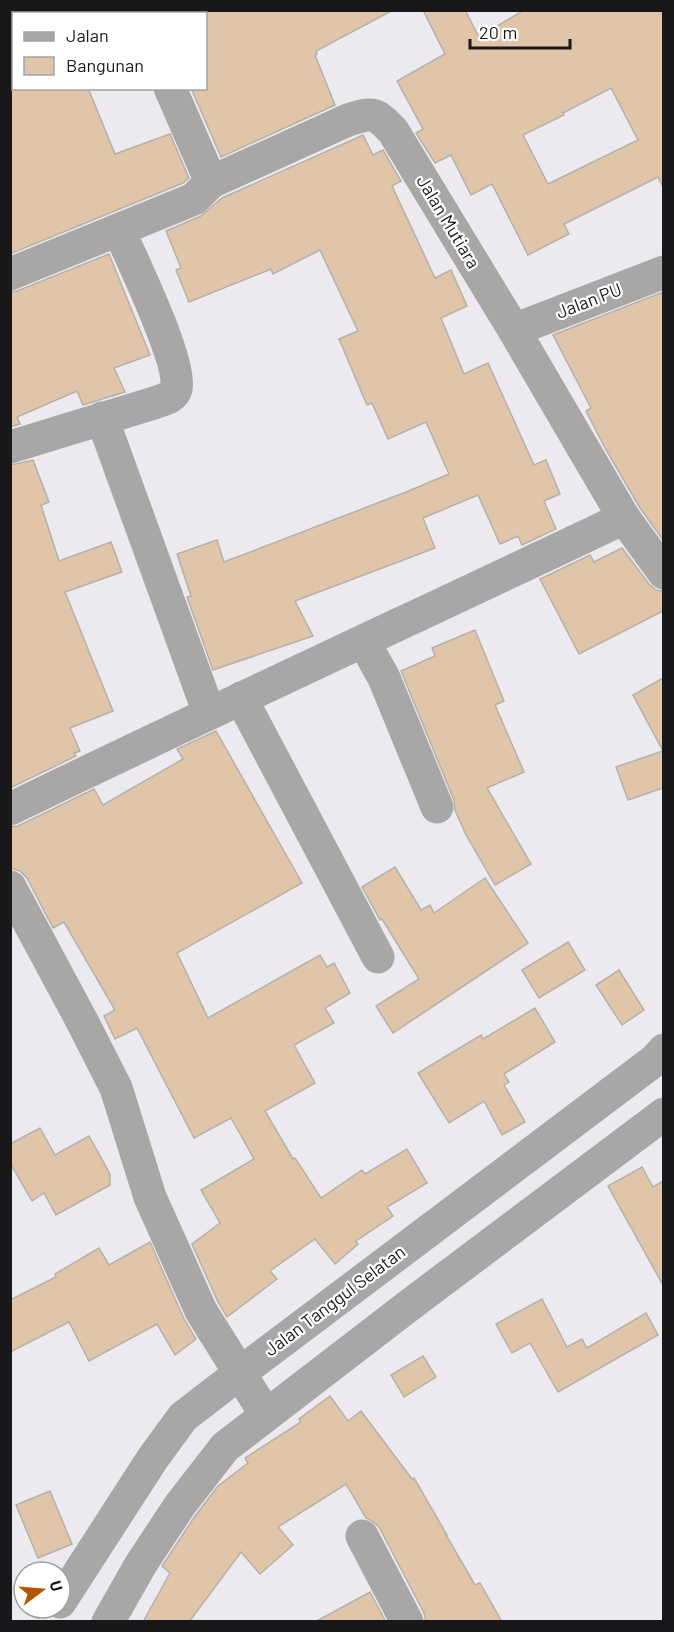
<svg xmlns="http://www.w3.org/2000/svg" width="674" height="1632" font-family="Barlow,sans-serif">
<rect width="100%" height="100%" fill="#eceaef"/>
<g fill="#e0c5a8" stroke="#b4b1ac" stroke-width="1.5" fill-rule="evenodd">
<polygon points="206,10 393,10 316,51 317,54 315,55 335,105 221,157 191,88 206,88"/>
<path d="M423 10H465L479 37 524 10H663V187L658 177 564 224 569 234 528 255 492 184 471 195 451 155 435 163 416 133 423 129 397 81 445 54ZM611 88 638 140 548 184 523 135 564 115 563 113Z"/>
<polygon points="10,88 88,88 115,154 170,134 189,178 183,183 10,254"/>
<polygon points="363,135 373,155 383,150 401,181 392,186 435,278 451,270 467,306 441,318 464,374 488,363 534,465 546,460 560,494 544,501 556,529 522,545 518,536 500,544 478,495 423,518 435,548 295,601 313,636 213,670 187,597 191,596 177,554 217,540 224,562 406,492 449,474 426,422 388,439 372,403 367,405 339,339 358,331 320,250 273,274 271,269 189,302 176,270 181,268 166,231 201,216 222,198"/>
<polygon points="109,254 150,355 114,368 125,392 83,405 77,391 17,417 20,424 10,427 10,292 17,291"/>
<polygon points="663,292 663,540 640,508 606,450 586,411 591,408 553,335"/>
<polygon points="33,460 49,502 41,505 59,561 111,542 122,572 65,592 113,711 70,728 80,751 74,753 76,756 10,788 10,465"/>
<polygon points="622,548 649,584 656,590 663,591 663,611 579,654 540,579 590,555 594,562"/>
<polygon points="475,630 504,701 495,705 524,772 487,788 531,864 495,885 465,833 455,810 454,800 401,671 435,656 432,648"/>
<polygon points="663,678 663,788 628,800 616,767 663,751 633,695"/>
<polygon points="216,731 302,883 177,953 208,1018 320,955 327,967 334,963 350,993 325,1008 334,1023 294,1045 315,1083 265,1111 293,1159 295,1158 321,1198 362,1170 365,1174 407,1149 427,1183 387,1207 393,1216 356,1241 358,1244 335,1264 315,1239 270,1271 277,1279 227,1317 218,1302 192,1244 220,1223 201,1190 254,1159 231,1118 194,1138 137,1028 115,1039 104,1016 115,1010 64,922 53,928 27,878 20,871 10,868 10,827 18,826 94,789 103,805 183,759 177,749"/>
<polygon points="395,867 421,910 430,905 434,913 485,878 528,943 393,1033 376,1006 419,979 382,919 380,920 362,887"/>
<polygon points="568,942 585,970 539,998 522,970"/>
<polygon points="619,970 644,1010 622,1025 596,985"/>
<polygon points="535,1008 555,1042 504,1074 509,1082 504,1085 525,1122 502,1135 484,1101 449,1123 418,1073 481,1035 483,1039"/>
<polygon points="40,1128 55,1155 89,1136 110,1174 110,1185 56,1215 44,1193 32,1201 10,1163 10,1144"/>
<polygon points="642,1167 653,1187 663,1181 663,1285 608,1186"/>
<polygon points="150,1242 184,1319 196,1339 175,1355 157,1324 89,1361 69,1322 10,1352 10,1300 56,1277 55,1274 99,1248 109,1265"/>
<polygon points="542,1299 567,1347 582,1339 587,1348 646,1313 658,1335 558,1392 530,1343 512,1353 496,1324"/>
<polygon points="423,1356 436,1377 404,1397 391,1375"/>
<polygon points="330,1396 348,1421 361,1411 412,1479 414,1478 447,1535 446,1535 475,1585 480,1583 502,1622 426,1622 424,1613 379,1527 372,1521 366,1518 346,1484 278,1527 293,1545 260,1574 241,1552 189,1622 143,1622 170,1573 162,1566 195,1516 218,1486 248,1463 245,1458 301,1422 299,1419"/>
<polygon points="50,1491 72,1544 38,1558 16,1505"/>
<polygon points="370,1592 386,1622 315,1622"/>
</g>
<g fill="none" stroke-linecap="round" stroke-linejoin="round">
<g stroke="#a9a7a6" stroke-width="33">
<polyline points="135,10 137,14"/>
<path d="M170 88 211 182 348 120C373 112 375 112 393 131L514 330 624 518 664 573"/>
<polyline points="10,274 194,199 211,182"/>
<polyline points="514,330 664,272"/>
<polyline points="102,418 209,713"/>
<path d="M10 447 154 403C162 400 174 398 176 389 183 364 131 258 119 230"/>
<polyline points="364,642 384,678 437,807"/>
<polyline points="241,698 378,957"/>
<path d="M10 809C214 710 420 615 624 518"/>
<polyline points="10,887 83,1023 116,1088 150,1197 201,1311 266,1415"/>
<polyline points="362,1536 407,1622"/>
<polyline points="60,1602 153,1458 183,1417 240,1373 655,1060 664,1050"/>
<polyline points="108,1622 141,1564 180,1505 225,1447 411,1304 664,1114"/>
</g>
</g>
<g text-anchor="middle" stroke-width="4.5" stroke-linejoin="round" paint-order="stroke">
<g font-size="18" fill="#181719" stroke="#fff">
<text transform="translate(448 222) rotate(59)" y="6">Jalan Mutiara</text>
<text transform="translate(589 301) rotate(-21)" y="6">Jalan PU</text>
<text transform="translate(335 1301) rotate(-37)" y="6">Jalan Tanggul Selatan</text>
</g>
</g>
<rect width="674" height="1632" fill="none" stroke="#181719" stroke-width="24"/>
<rect x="12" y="12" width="195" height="78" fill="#ffffff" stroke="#a3a2a3" stroke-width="1.5"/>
<rect x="24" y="32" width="30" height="9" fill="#a9a7a6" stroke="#a3a2a3" stroke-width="1.5"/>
<text x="66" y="42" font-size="18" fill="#181719">Jalan</text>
<rect x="24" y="57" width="30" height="18" fill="#e0c5a8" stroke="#a3a2a3" stroke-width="1.5"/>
<text x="66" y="72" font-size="18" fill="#181719">Bangunan</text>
<g transform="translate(42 1590) rotate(74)"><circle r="28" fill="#ffffff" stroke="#a3a2a3" stroke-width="1.5"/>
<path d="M0-4.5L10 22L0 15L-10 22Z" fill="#b45601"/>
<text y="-9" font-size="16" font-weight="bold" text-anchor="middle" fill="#181719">U</text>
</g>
<path d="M470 39v9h100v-9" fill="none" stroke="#181719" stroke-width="3"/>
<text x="479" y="39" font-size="18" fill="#181719" stroke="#ffffff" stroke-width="4.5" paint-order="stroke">20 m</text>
</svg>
